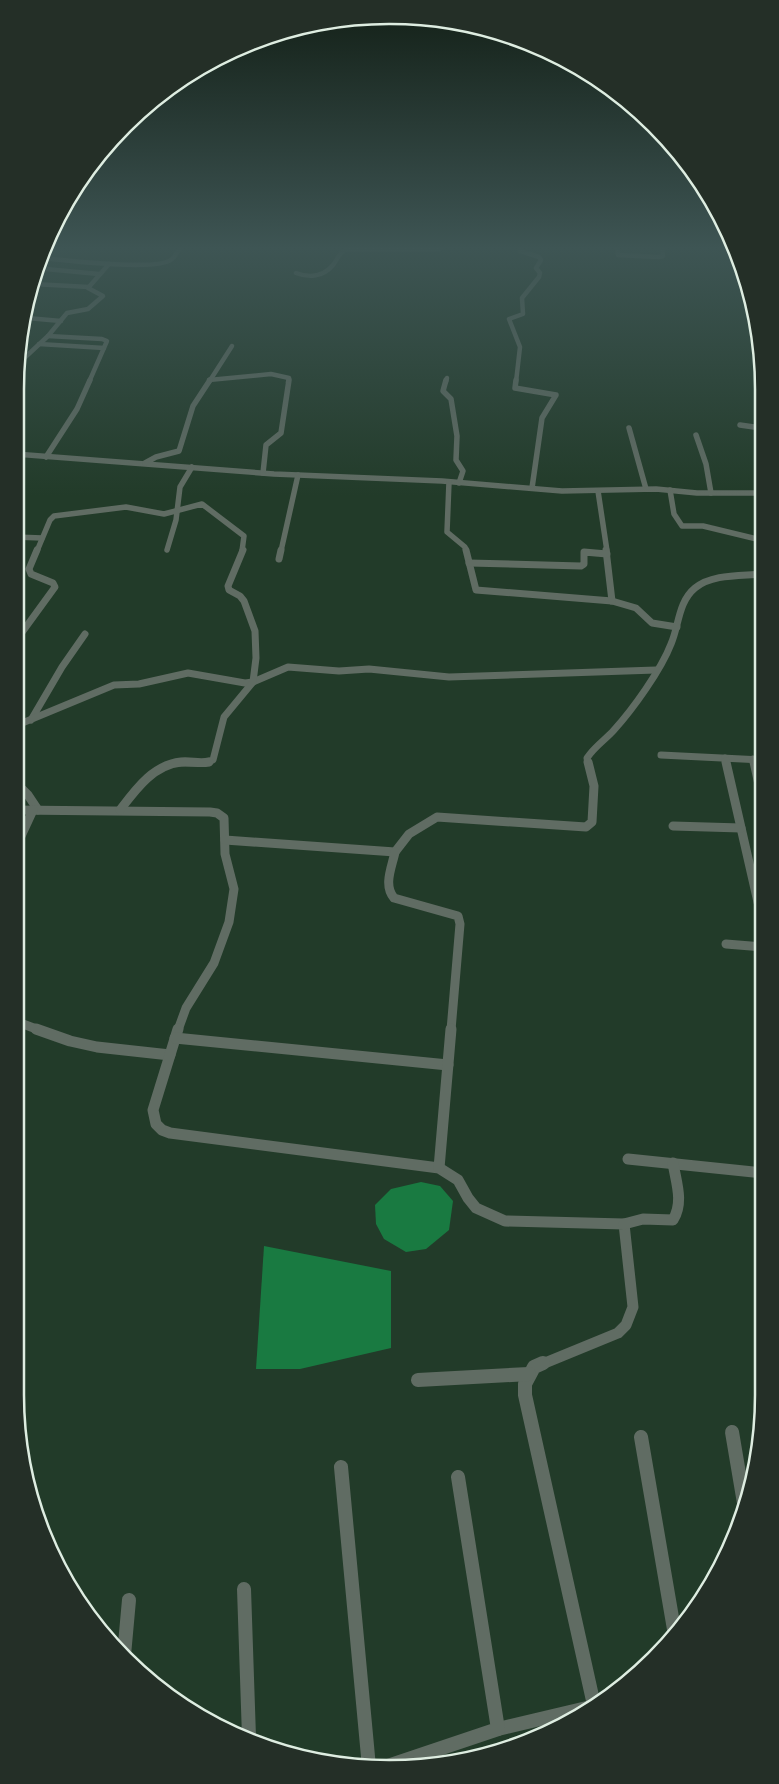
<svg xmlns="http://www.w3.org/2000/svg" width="779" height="1784" font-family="'Varela Round',sans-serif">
<rect width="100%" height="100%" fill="#223b29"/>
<g fill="#197a41">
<polygon points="421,1182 440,1186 453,1201 449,1230 426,1249 406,1252 384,1239 376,1224 375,1205 391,1189"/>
<polygon points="264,1246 391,1271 391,1348 300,1369 256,1369"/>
</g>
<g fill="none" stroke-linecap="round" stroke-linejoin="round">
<g stroke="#606c63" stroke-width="4.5">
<polyline points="617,246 618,255 658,257 663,256 662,246"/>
<path d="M40 258C62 260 159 272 172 259 176 256 178 250 181 246"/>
<polyline points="35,268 99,274"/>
<path d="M296 273C309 278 323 277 333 265 338 259 338 254 345 250H431L440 249 443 246"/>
<polyline points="33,284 89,287"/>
<polyline points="27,318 61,321"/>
<polyline points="48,336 102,339 107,341 89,382"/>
<polyline points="39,344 104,348"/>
<polyline points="19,363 48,336 67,313 88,309 103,296 88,288 109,264"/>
<polyline points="209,380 271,374 289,378 288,382"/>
<polyline points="209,382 232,346"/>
<polyline points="446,382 447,378"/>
<polyline points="516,382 520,347 509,319 523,314 522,298 539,277 540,273 536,268 541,260 539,257 520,251 520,246"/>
</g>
<g stroke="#606c63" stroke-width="5.5">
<polyline points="446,380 443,391 451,399 457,436 456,460 463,471 459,483"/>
<polyline points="516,380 515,388 556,395 542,418 532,488"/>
<polyline points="740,425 761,428"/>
<polyline points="629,428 646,489"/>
<polyline points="696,435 706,464 711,493"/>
<polyline points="15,454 274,474 442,481 562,491 656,489 697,493 761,493"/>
<polyline points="46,457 77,409 90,380"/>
<polyline points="145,463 156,457 179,451 193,406 210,380"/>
<polyline points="263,473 266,445 281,433 289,380"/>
<polyline points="449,482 447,532 465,547 466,551"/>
<polyline points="670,490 674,514 682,526 703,526 761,540"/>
<polyline points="598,491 607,551"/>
<polyline points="15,537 42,538"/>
<polyline points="167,550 176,520 180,487 192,467"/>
<polyline points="37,551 50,520 54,516 126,507 164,514 202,504 244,536 242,551"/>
<polyline points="281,551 298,475"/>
</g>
<g stroke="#606c63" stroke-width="7">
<polyline points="466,550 476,590 612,601 636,608 652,623 677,627"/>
<polyline points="606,550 612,601"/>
<polyline points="279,559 281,550"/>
<polyline points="469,563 581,566 584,564 584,552 607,554"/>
<polyline points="15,642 55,587 53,583 31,574 29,569 37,550"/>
<polyline points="31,720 62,667 85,634"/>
<polyline points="15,726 114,685 139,684 188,673 245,683 253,682 288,667 339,671 369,669 449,677 656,670"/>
<polyline points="661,755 762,760"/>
<polyline points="725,758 726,763"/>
<polyline points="753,759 754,763"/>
<polyline points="175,763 198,763"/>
<polyline points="203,763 213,760 224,717 253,682 256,658 255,631 244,601 240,596 229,590 228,586 243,550"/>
<path d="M588 763 587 758 590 754C597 745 607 738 614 730 633 709 661 670 671 644 679 626 678 602 695 588 712 574 740 576 761 574"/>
</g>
<g stroke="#606c63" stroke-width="9">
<polyline points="726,762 763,924"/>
<polyline points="754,762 762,798"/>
<polyline points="15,782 28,795 38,810"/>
<polyline points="15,810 210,812 217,813 224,818 225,854 234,889 229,922 214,963 186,1008 178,1030"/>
<path d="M120 810C136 789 153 765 181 762 191 761 199 764 209 762"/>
<polyline points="673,826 741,828"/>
<polyline points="225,840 395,852 409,834 437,817 586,827 592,822 594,786 588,762"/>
<polyline points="15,849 33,810"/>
<path d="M395 852C392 867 383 885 394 898L458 916 460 924 451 1030"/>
<polyline points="726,944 763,947"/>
<polyline points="15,1021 39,1030"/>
</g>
<g stroke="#606c63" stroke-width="11">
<polyline points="36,1029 70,1041 97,1047 170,1055"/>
<polyline points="178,1029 153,1110 156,1124 162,1130 170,1133 439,1168 458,1180 468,1198 476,1208 505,1221 624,1224 633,1307 626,1325 618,1333 540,1365"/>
<polyline points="175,1038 448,1065"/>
<polyline points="628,1159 763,1173"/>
<polyline points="439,1168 451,1029"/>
<path d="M624 1224 643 1219 673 1220C684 1202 676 1182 673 1163"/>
</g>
<g stroke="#606c63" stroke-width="14">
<polyline points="543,1363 534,1367 525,1384 525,1395 594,1705"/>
<polyline points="418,1380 529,1374"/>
<polyline points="732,1432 745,1509"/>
<polyline points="641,1437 675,1635"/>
<polyline points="341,1467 369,1767"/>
<polyline points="244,1589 249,1737"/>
<polyline points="124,1655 129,1600"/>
<polyline points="498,1729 591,1707"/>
<polyline points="382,1768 498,1729 458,1477"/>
</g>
</g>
<linearGradient id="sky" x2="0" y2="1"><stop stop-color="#132017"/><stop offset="0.5" stop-color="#3e5554"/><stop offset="1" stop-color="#3e5554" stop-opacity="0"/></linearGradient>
<rect width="779" height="496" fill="url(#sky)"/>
<path d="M0 0H779V1784H0ZM389 24H390A365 365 0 0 1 755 389V1395A365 365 0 0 1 390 1760H389A365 365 0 0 1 24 1395V389A365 365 0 0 1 389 24Z" fill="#242f27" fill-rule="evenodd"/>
<path fill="none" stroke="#deede1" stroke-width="2.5" d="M389 24H390A365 365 0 0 1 755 389V1395A365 365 0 0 1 390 1760H389A365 365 0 0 1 24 1395V389A365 365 0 0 1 389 24Z"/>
</svg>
